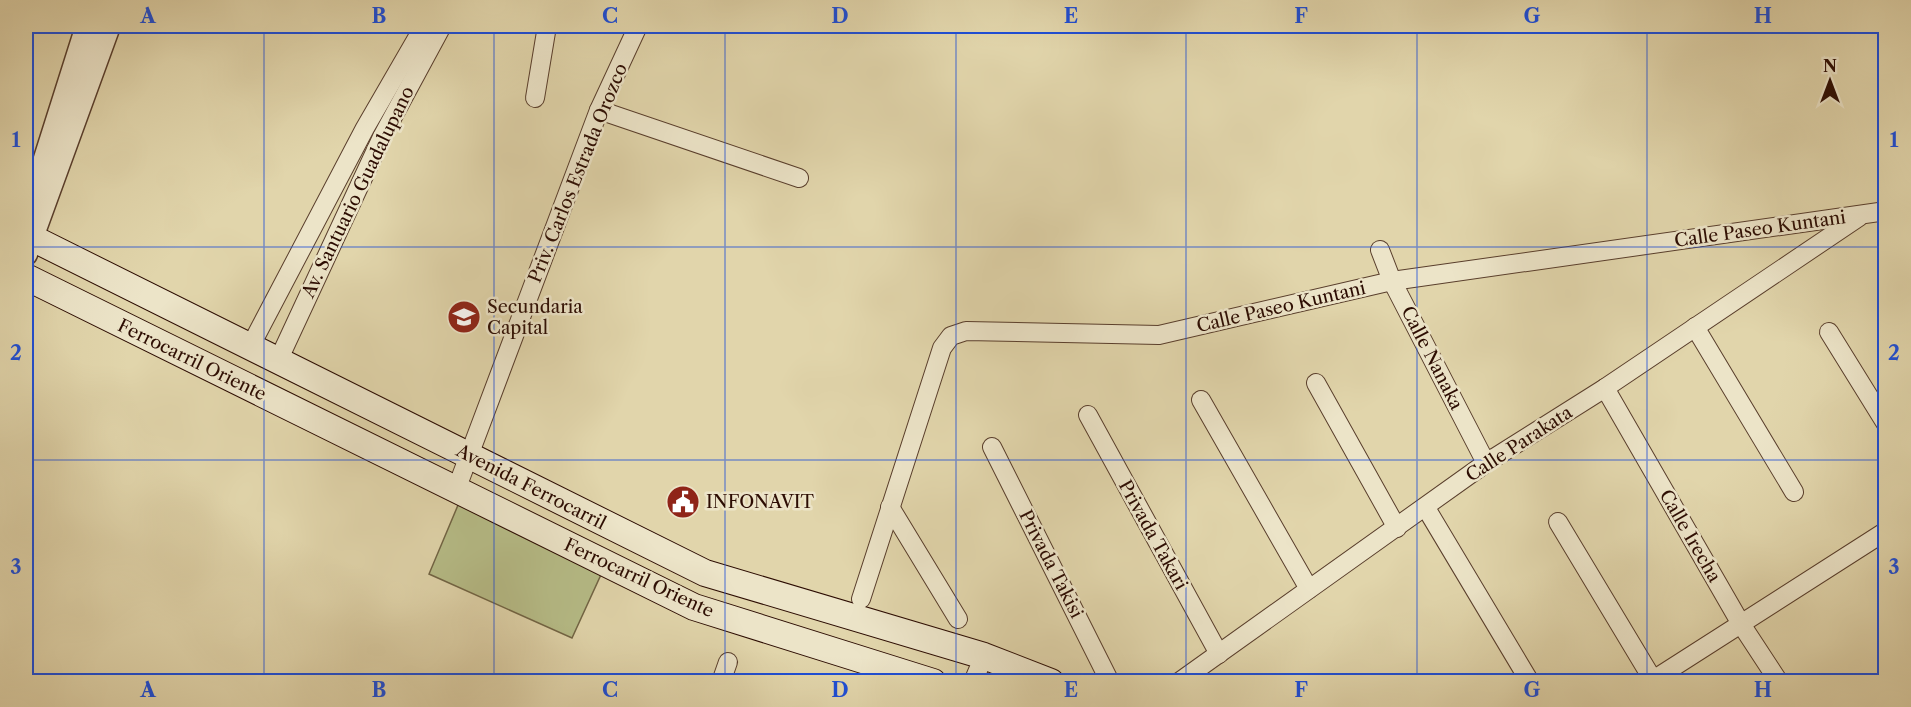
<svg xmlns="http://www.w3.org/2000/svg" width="1911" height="707" font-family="'Libre Caslon Text',serif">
<rect width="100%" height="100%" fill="#e1d5ab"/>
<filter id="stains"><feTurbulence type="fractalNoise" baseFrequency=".00333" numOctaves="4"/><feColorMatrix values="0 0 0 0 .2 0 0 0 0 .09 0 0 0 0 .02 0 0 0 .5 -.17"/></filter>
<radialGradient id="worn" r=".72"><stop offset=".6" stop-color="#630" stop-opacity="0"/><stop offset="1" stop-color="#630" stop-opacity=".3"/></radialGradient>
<polygon fill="#b6bc87" stroke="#716444" stroke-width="1.5" points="461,498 604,568 572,638 429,574"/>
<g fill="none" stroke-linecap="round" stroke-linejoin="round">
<defs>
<polyline id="pedestrian" points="26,165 35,188"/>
<g id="minor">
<polyline points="535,98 547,26"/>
<polyline points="599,110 799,178"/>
<polyline points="1380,250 1392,281 1486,463"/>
<polyline points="1695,327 1794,492"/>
<polyline points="1829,332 1886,424"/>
<polyline points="250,347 365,128 424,26"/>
<polyline points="278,361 382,137 442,26"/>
<polyline points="1316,383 1397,528"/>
<polyline points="1605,388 1741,624 1779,682"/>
<polyline points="1201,400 1309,589"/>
<polyline points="1088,415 1219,654"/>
<polyline points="992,447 1110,682"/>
<polyline points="456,490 599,110 638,26"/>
<polyline points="890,507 958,619"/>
<polyline points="1426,508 1530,682"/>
<polyline points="1558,522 1653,680"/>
<polyline points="861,599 942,348 951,336 966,331 1159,335 1392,281 1886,211"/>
<polyline points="721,682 728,662"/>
<polyline points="973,682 984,656"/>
<polyline points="1179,682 1486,463 1605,388 1859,217"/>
<polyline points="1650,682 1886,531"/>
</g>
<g id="tertiary">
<polyline points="26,211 35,190 87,26"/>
<polyline points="26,254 109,26"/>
</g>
<g id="secondary">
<polyline points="26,235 705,573 984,656 1051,682"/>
<polyline points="26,277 694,607 933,682"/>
</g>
</defs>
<use href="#pedestrian" stroke="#593e2c" stroke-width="16"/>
<use href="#minor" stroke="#593e2c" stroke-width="20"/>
<use href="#tertiary" stroke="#593e2c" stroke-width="25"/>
<use href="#secondary" stroke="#2c0c02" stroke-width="28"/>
<use href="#pedestrian" stroke="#ece4c8" stroke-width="14"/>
<use href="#minor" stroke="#ece4c8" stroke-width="18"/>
<use href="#tertiary" stroke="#ece4c8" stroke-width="22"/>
<use href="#secondary" stroke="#ece4c8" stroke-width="26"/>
</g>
<path fill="none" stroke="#1d4ed8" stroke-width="1.5" stroke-opacity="0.55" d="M264 26V682M494 26V682M725 26V682M956 26V682M1186 26V682M1417 26V682M1647 26V682M26 247H1886M26 460H1886"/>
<defs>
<symbol id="school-disc" viewBox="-11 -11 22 22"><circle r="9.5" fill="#8f2418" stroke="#ece4c8"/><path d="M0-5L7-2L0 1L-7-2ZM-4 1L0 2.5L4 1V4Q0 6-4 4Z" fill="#fff"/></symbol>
<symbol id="civic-disc" viewBox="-11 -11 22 22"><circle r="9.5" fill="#8f2418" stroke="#ece4c8"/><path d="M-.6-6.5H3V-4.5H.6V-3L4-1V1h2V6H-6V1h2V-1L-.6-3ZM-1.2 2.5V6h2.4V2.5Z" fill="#fff"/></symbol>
</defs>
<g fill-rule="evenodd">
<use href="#school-disc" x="445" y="298" width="38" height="38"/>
<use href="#civic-disc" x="664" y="483" width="38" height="38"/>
</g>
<g text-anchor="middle" stroke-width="5" stroke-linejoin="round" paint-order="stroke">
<g font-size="18" fill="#2c0c02" stroke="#ece4c8">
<text transform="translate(578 173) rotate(-68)" y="6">Priv. Carlos Estrada Orozco</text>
<text transform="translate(358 192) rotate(-64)" y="6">Av. Santuario Guadalupano</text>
<text transform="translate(1760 229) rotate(-8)" y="6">Calle Paseo Kuntani</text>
<text transform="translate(1281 307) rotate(-13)" y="6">Calle Paseo Kuntani</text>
<text transform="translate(1432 358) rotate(63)" y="6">Calle Nanaka</text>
<text transform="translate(192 360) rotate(26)" y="6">Ferrocarril Oriente</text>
<text transform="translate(1519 444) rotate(-33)" y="6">Calle Parakata</text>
<text transform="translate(531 487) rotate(27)" y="6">Avenida Ferrocarril</text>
<text transform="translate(1153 535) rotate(61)" y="6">Privada Takari</text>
<text transform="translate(1690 536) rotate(60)" y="6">Calle Irecha</text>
<text transform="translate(1051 564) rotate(63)" y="6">Privada Takisi</text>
<text transform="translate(639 578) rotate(25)" y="6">Ferrocarril Oriente</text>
</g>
<g font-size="18" fill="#2c0c02" stroke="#ece4c8" text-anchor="start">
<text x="487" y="313">Secundaria<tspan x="487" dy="21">Capital</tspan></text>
<text x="706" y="508">INFONAVIT</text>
</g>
</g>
<rect width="1911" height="707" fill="none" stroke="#e1d5ab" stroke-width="66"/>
<g transform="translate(1830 81)" stroke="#ece4c8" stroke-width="4.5" paint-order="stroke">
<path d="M0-4.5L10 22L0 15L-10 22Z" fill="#2c0c02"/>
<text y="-9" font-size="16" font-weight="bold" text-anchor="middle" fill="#2c0c02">N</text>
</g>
<rect x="33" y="33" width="1845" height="641" fill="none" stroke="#1d4ed8" stroke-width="2"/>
<g font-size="20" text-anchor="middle" font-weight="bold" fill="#1d4ed8">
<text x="148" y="23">A</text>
<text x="379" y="23">B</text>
<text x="610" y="23">C</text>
<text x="840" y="23">D</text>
<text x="1071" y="23">E</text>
<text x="1301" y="23">F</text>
<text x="1532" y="23">G</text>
<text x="1763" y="23">H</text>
<text x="16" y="147">1</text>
<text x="1894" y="147">1</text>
<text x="16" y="360">2</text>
<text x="1894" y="360">2</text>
<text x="16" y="574">3</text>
<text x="1894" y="574">3</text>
<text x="148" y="697">A</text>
<text x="379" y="697">B</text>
<text x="610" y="697">C</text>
<text x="840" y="697">D</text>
<text x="1071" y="697">E</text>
<text x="1301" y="697">F</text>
<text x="1532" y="697">G</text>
<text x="1763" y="697">H</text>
</g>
<rect width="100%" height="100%" filter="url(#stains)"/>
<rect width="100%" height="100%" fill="url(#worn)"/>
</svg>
